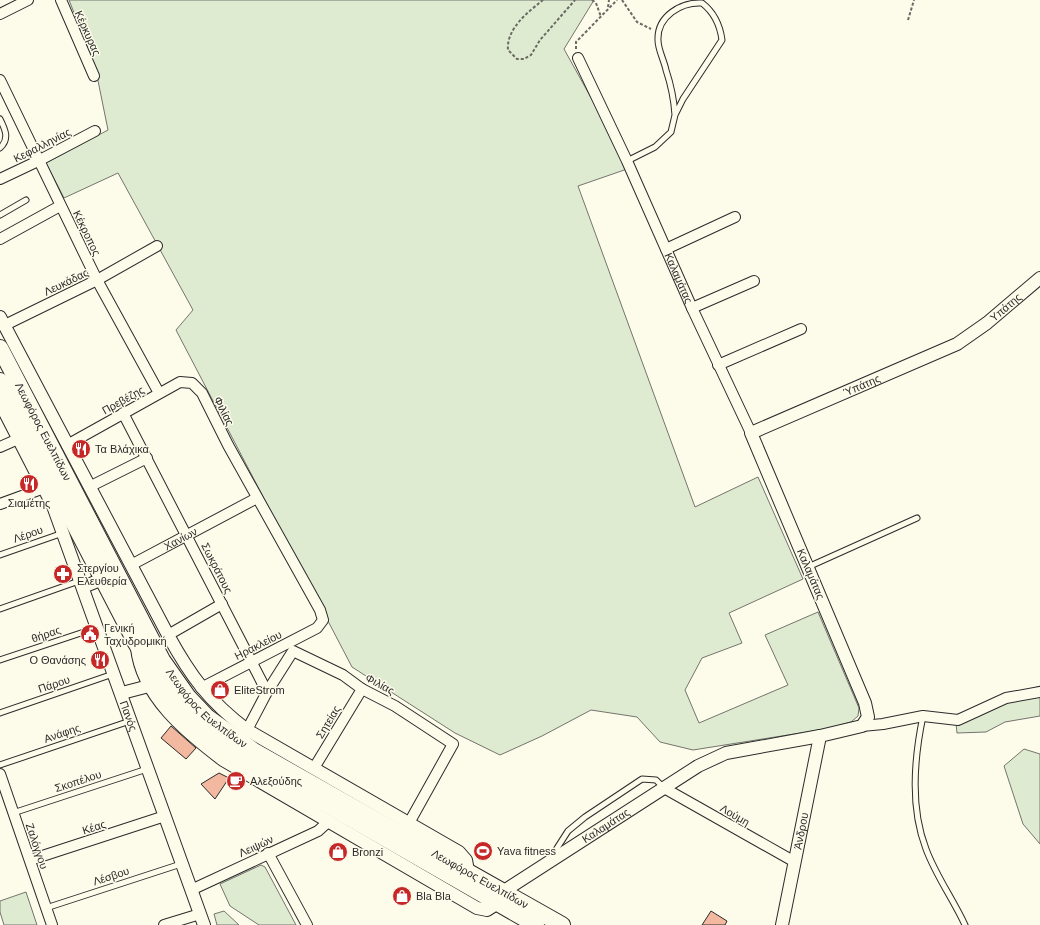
<svg xmlns="http://www.w3.org/2000/svg" width="1040" height="925" font-family="Arial,sans-serif">
<rect width="100%" height="100%" fill="#fdfbea"/>
<g fill="#deebd1" stroke="#74746e">
<polygon points="69,0 594,0 564,49 630,168 578,186 695,507 758,477 803,579 729,613 742,643 702,658 685,690 699,723 788,685 765,635 818,612 859,708 858,716 851,722 826,729 693,750 660,742 637,717 591,710 542,736 500,755 455,733 352,667 176,330 193,310 118,173 64,198 46,163 108,130 95,66"/>
<polygon points="1040,686 1040,716 1005,722 986,732 957,733 956,723 969,710"/>
<polygon points="1024,749 1040,754 1040,844 1023,824 1004,766"/>
<polygon points="261,865 265,867 296,925 259,925 230,906 220,884"/>
<polygon points="26,892 37,925 4,925 0,912 0,901"/>
<polygon points="224,911 239,925 217,925 214,914"/>
</g>
<g fill="#f2b8a0" stroke="#2b2b2b">
<polygon points="171,726 196,748 186,759 161,738"/>
<polygon points="219,773 229,778 215,799 201,784"/>
<polygon points="711,911 727,921 725,925 702,925"/>
</g>
<g fill="none" stroke-linecap="round" stroke-linejoin="round">
<defs>
<g id="service">
<path d="M0 119C5 129 10 139 0 148"/>
<path d="M627 161 655 147 671 132 675 115 683 99 722 40C720 25 715 13 702 3 681 2 657 16 658 40 658 50 664 60 666 70 671 85 674 100 675 115"/>
<polyline points="0,215 26,200"/>
<polyline points="0,555 63,533"/>
<polyline points="808,567 917,518"/>
<polyline points="0,609 79,581"/>
<polyline points="0,660 96,628"/>
<polyline points="0,713 113,674"/>
<path d="M923 716C914 759 910 808 926 849 936 876 953 899 965 925"/>
<polyline points="0,765 130,721"/>
<polyline points="13,813 147,769"/>
<polyline points="552,856 568,831 585,817 642,779 656,780 664,788"/>
<polyline points="46,908 181,864"/>
</g>
<g id="minor">
<polyline points="61,0 94,76"/>
<polyline points="0,14 28,0"/>
<path id="s1" d="M578 58 627 161 692 308 751 433"/>
<polyline points="0,80 97,280 159,393"/>
<polyline points="0,179 38,161 95,131"/>
<polyline points="0,239 60,206"/>
<polyline points="666,249 735,217"/>
<polyline points="692,308 754,281"/>
<polyline points="5,325 97,280 157,246"/>
<polyline points="718,365 801,329"/>
<polyline points="123,413 267,692"/>
<polyline points="67,445 180,382 192,383 202,393 228,445 320,610 323,620 317,628 201,688"/>
<polyline points="0,447 25,436"/>
<polyline points="89,487 147,458"/>
<polyline points="0,504 44,488"/>
<path id="s2" d="M131 565 257 498"/>
<polyline points="168,635 222,604"/>
<polyline points="862,726 883,724 923,716 958,720 1006,698 1040,692"/>
<polyline points="247,730 267,692 293,651 343,675 362,689 395,706 453,744 409,823"/>
<polyline points="314,768 362,689"/>
<polyline points="0,774 52,925"/>
<polyline points="664,788 795,862"/>
<polyline points="268,853 307,925"/>
<polyline points="30,860 165,816"/>
<polyline points="191,890 318,831 329,821"/>
<polyline points="164,925 200,914"/>
</g>
<g id="tertiary">
<path d="M0 317 168 635C191 677 209 701 247 730L459 852 466 860 468 871"/>
<path id="s3" d="M0 403 53 506 204 925"/>
<polyline points="83,587 110,576"/>
<path d="M137 648C142 696 186 732 223 760L477 908 487 910 498 903"/>
<polyline points="122,693 149,686"/>
<path id="s4" d="M504 891 698 766 726 753 820 736 862 726 868 717 865 703 751 433 957 344 987 323 1040 278"/>
<path id="s5" d="M782 925 820 736"/>
</g>
<g id="primary">
<path id="s6" d="M0 348 162 660 188 697 207 717 254 751 562 925"/>
<polyline points="0,381 136,643 159,682 178,706 200,729 221,744 536,925"/>
</g>
</defs>
<use href="#service" stroke="#2b2b2b" stroke-width="7"/>
<use href="#minor" stroke="#2b2b2b" stroke-width="12"/>
<use href="#tertiary" stroke="#2b2b2b" stroke-width="14"/>
<use href="#primary" stroke="#2b2b2b" stroke-width="18"/>
<g stroke="#6a6964" stroke-width="2" stroke-dasharray="3 2" stroke-linecap="butt">
<path d="M543 0C528 12 506 29 508 50L517 59H524L531 55 540 40 575 0"/>
<polyline points="592,0 596,3 601,17"/>
<polyline points="622,0 637,22 651,29"/>
<polyline points="608,7 609,0"/>
<polyline points="908,20 914,0"/>
<polyline points="576,49 576,42 617,0"/>
</g>
<use href="#service" stroke="#fdfbea" stroke-width="5"/>
<use href="#minor" stroke="#fdfbea" stroke-width="10"/>
<use href="#tertiary" stroke="#fdfbea" stroke-width="12"/>
<use href="#primary" stroke="#fdfbea" stroke-width="16"/>
</g>
<defs>
<symbol id="restaurant-disc" viewBox="-11 -11 22 22"><circle r="9.5" fill="#c62828" stroke="#fdfbea"/><path d="M-5-6h1v4h1v-4h1v4h1v-4h1v5L-1.5 .5V6h-2V.5L-5-1ZM5-6V6H3V1.5H1.5Q1.5-4 5-6Z" fill="#fff"/></symbol>
<symbol id="pharmacy-disc" viewBox="-11 -11 22 22"><circle r="9.5" fill="#c62828" stroke="#fdfbea"/><path d="M-2-6h4v4h4v4h-4v4h-4v-4h-4v-4h4Z" fill="#fff"/></symbol>
<symbol id="civic-disc" viewBox="-11 -11 22 22"><circle r="9.5" fill="#c62828" stroke="#fdfbea"/><path d="M-.6-6.5H3V-4.5H.6V-3L4-1V1h2V6H-6V1h2V-1L-.6-3ZM-1.2 2.5V6h2.4V2.5Z" fill="#fff"/></symbol>
<symbol id="shop-disc" viewBox="-11 -11 22 22"><circle r="9.5" fill="#c62828" stroke="#fdfbea"/><path d="M-5-2.5h2.3a2.7 3.5 0 0 1 5.4 0H5L5.5 6h-11ZM-1.5-2.5h3a1.5 2.3 0 0 0-3 0Z" fill="#fff"/></symbol>
<symbol id="cafe-disc" viewBox="-11 -11 22 22"><circle r="9.5" fill="#c62828" stroke="#fdfbea"/><path d="M-5.5-4.5H6V0H3Q3 3.5 0 3.5H-2.5Q-5.5 3.5-5.5 0ZM3-3.2v2h1.7v-2ZM-6 4.5H4V6H-6Z" fill="#fff"/></symbol>
<symbol id="stadium-disc" viewBox="-11 -11 22 22"><circle r="9.5" fill="#c62828" stroke="#fdfbea"/><path d="M0-5a6.5 5 0 1 0 0 10a6.5 5 0 1 0 0-10ZM-3.5-1.8h7v3.6h-7Z" fill="#fff"/></symbol>
</defs>
<g fill-rule="evenodd">
<use href="#restaurant-disc" x="70" y="438" width="22" height="22"/>
<use href="#restaurant-disc" x="18" y="473" width="22" height="22"/>
<use href="#pharmacy-disc" x="52" y="563" width="22" height="22"/>
<use href="#civic-disc" x="79" y="623" width="22" height="22"/>
<use href="#restaurant-disc" x="89" y="649" width="22" height="22"/>
<use href="#shop-disc" x="209" y="679" width="22" height="22"/>
<use href="#cafe-disc" x="225" y="770" width="22" height="22"/>
<use href="#stadium-disc" x="472" y="840" width="22" height="22"/>
<use href="#shop-disc" x="327" y="841" width="22" height="22"/>
<use href="#shop-disc" x="391" y="885" width="22" height="22"/>
</g>
<g text-anchor="middle" stroke-width="3" stroke-linejoin="round" paint-order="stroke">
<g font-size="11" fill="#2b2b2b" stroke="#fdfbea">
<text transform="translate(88 33) rotate(66)" y="4">Κέρκυρας</text>
<text transform="translate(42 145) rotate(-27)" y="4">Κεφαλληνίας</text>
<text transform="translate(87 233) rotate(64)" y="4">Κέκροπος</text>
<text dy="4" stroke="none"><textPath href="#s1" startOffset="242">Καλαμάτας</textPath></text>
<text transform="translate(66 282) rotate(-26)" y="4">Λευκάδας</text>
<text dy="4" stroke="none"><textPath href="#s4" startOffset="1004">Υπάτης</textPath></text>
<text dy="4" stroke="none"><textPath href="#s4" startOffset="839">Ύπάτης</textPath></text>
<text transform="translate(123 400) rotate(-29)" y="4">Πρεβέζης</text>
<text transform="translate(224 411) rotate(63)" y="4">Φιλίας</text>
<text dy="4" stroke="none"><textPath href="#s6" startOffset="94">Λεωφόρος Ευελπίδων</textPath></text>
<text transform="translate(28 534) rotate(-19)" y="4">Λέρου</text>
<text dy="4" stroke="none"><textPath href="#s2" startOffset="56">Χανίων</textPath></text>
<text transform="translate(217 568) rotate(63)" y="4">Σωκράτους</text>
<text transform="translate(811 574) rotate(67)" y="4">Καλαμάτας</text>
<text transform="translate(46 634) rotate(-19)" y="4">θήρας</text>
<text transform="translate(258 645) rotate(-27)" y="4">Ηρακλείου</text>
<text transform="translate(54 684) rotate(-19)" y="4">Πάρου</text>
<text transform="translate(380 684) rotate(29)" y="4">Φιλίας</text>
<text dy="4" stroke="none"><textPath href="#s6" startOffset="418">Λεωφόρος Ευελπίδων</textPath></text>
<text dy="4" stroke="none"><textPath href="#s3" startOffset="339">Πανός</textPath></text>
<text transform="translate(328 722) rotate(-59)" y="4">Σητείας</text>
<text transform="translate(62 733) rotate(-19)" y="4">Ανάφης</text>
<text transform="translate(78 781) rotate(-18)" y="4">Σκοπέλου</text>
<text transform="translate(735 815) rotate(30)" y="4">Λούμη</text>
<text dy="4" stroke="none"><textPath href="#s4" startOffset="121">Καλαμάτας</textPath></text>
<text transform="translate(94 827) rotate(-18)" y="4">Κέας</text>
<text dy="4" stroke="none"><textPath href="#s5" startOffset="96">Άνδρου</textPath></text>
<text transform="translate(37 846) rotate(71)" y="4">Ζαλόγγου</text>
<text transform="translate(256 846) rotate(-25)" y="4">Λειψών</text>
<text transform="translate(111 876) rotate(-18)" y="4">Λέσβου</text>
<text dy="4" stroke="none"><textPath href="#s6" startOffset="742">Λεωφόρος Ευελπίδων</textPath></text>
</g>
<g font-size="11" fill="#2b2b2b" stroke="#fdfbea" text-anchor="start">
<text x="95" y="453">Τα Βλάχικα</text>
<text x="29" y="507" text-anchor="middle">Σιαμέτης</text>
<text x="77" y="572">Στεργίου<tspan x="77" dy="13">Ελευθερία</tspan></text>
<text x="104" y="632">Γενική<tspan x="104" dy="13">Ταχυδρομική</tspan></text>
<text x="86" y="664" text-anchor="end">O Θανάσης</text>
<text x="234" y="694">EliteStrom</text>
<text x="250" y="785">Αλεξούδης</text>
<text x="497" y="855">Yava fitness</text>
<text x="352" y="856">Bronzi</text>
<text x="416" y="900">Bla Bla</text>
</g>
</g>
</svg>
